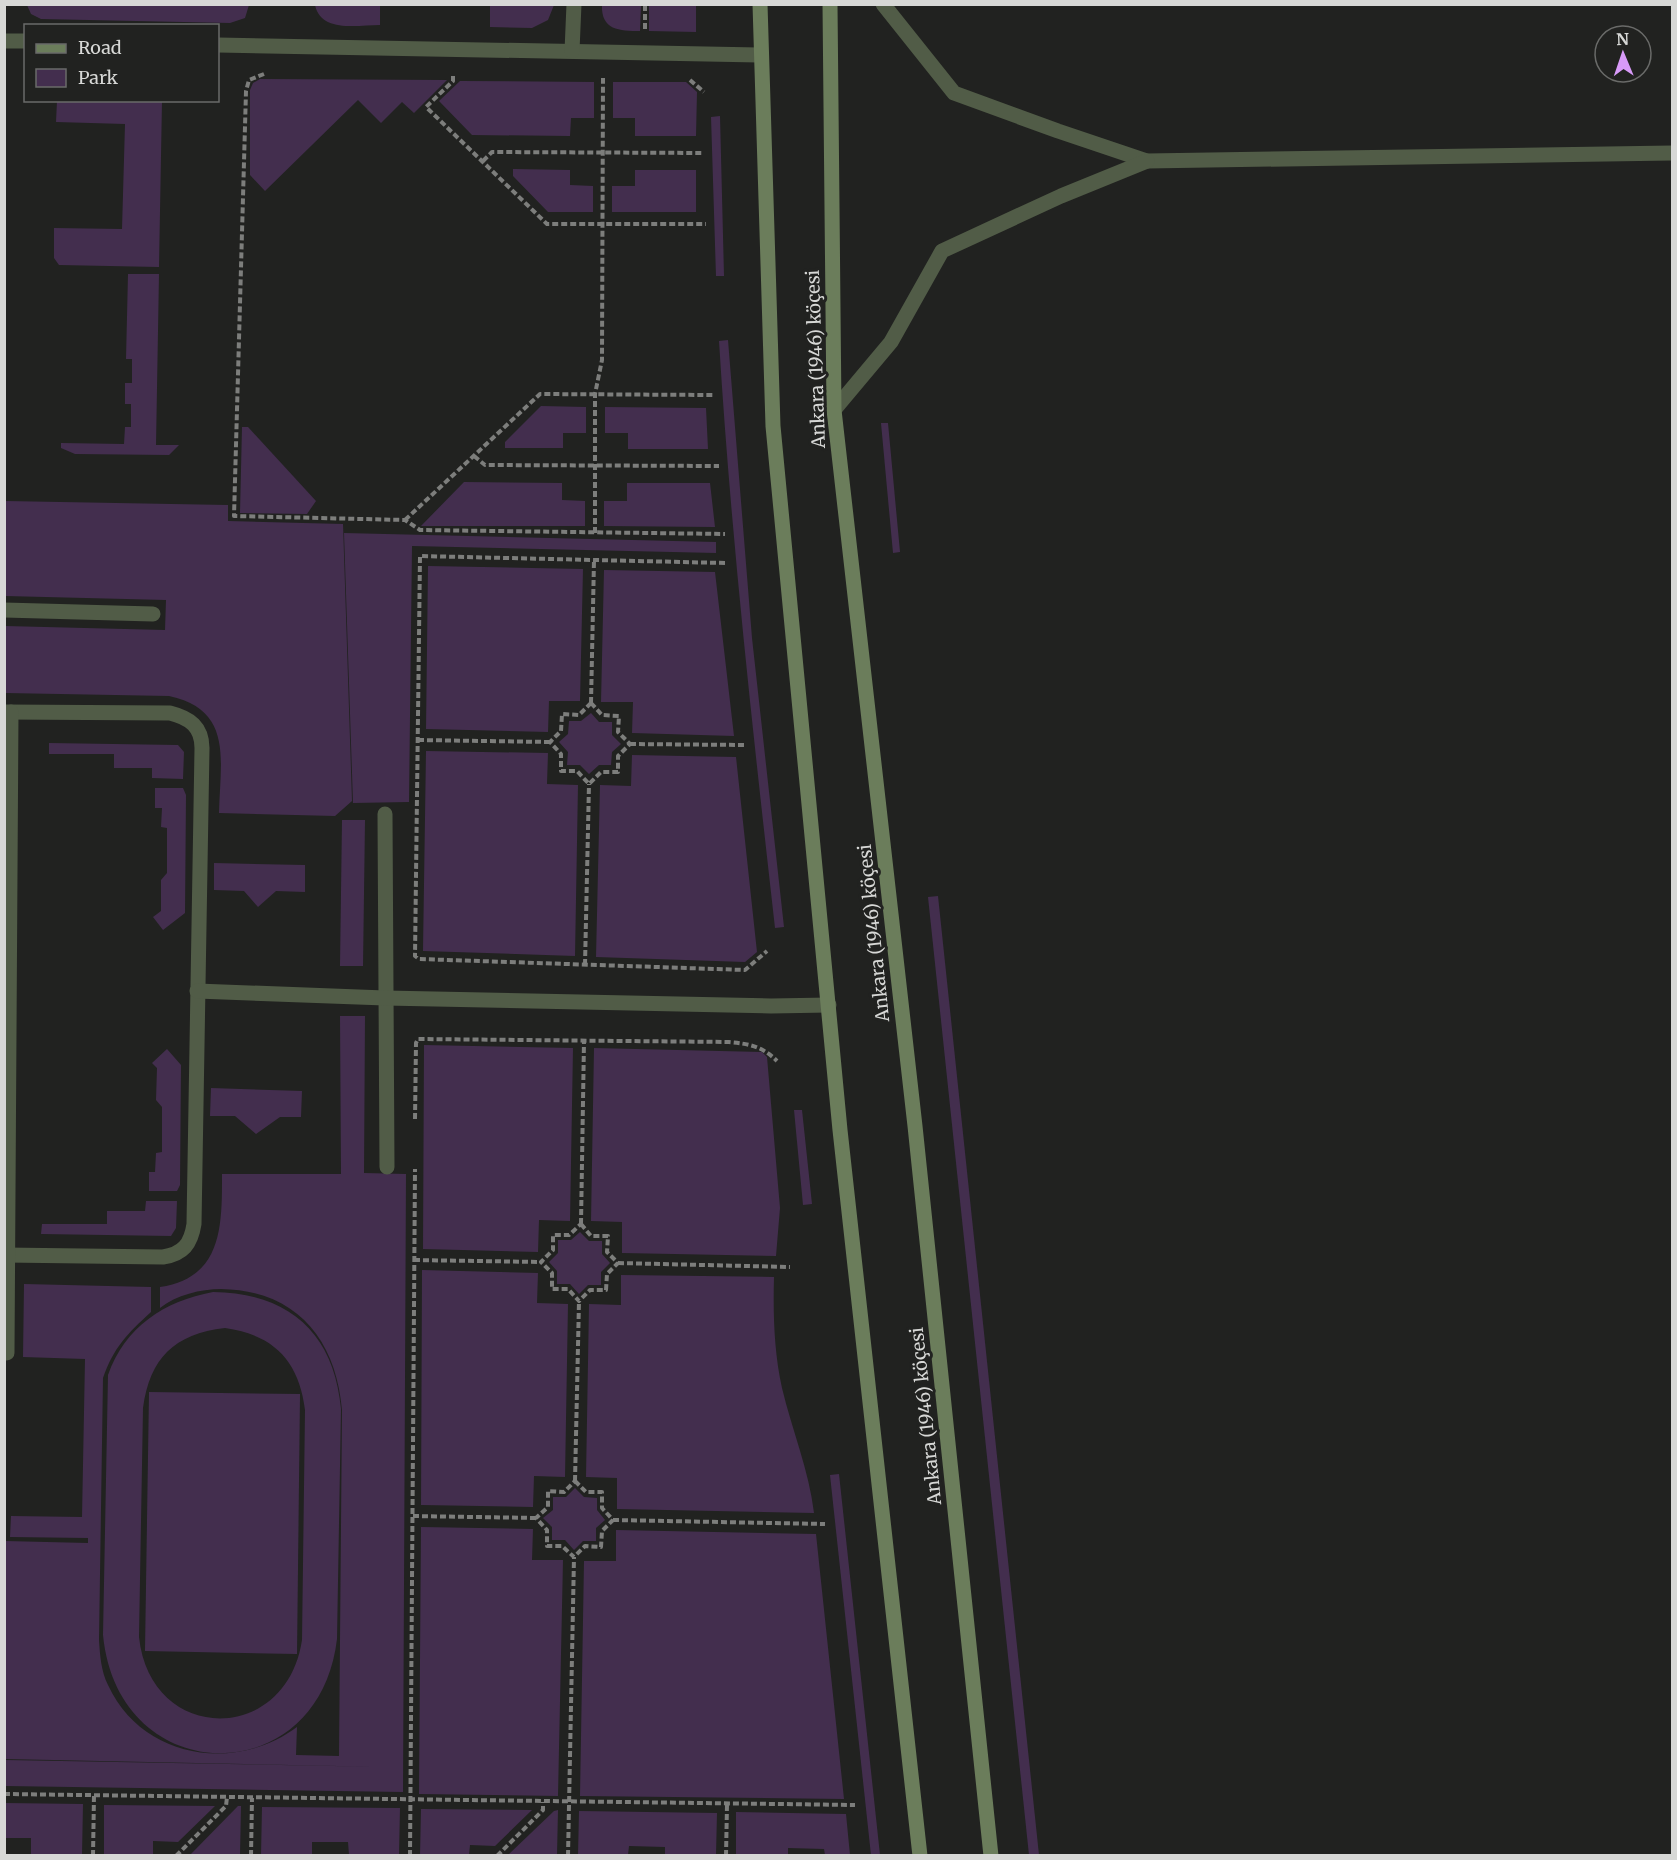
<svg xmlns="http://www.w3.org/2000/svg" width="1677" height="1860" font-family="Merriweather,serif">
<rect width="100%" height="100%" fill="#212220"/>
<g fill="#432e4e" fill-rule="evenodd">
<polygon points="27,5 249,4 249,5 245,18 230,23 41,19 31,14"/>
<path d="M315 5H380V25C357 25 321 33 315 5Z"/>
<polygon points="490,5 490,4 554,5 548,20 532,28 490,27"/>
<path d="M602 5H641L640 31C619 31 601 30 602 5Z"/>
<polygon points="649,5 696,5 696,32 649,31"/>
<polygon points="260,79 447,80 414,113 402,102 381,123 358,100 265,191 250,175 250,90 253,83"/>
<polygon points="460,81 594,82 594,118 571,118 570,136 472,135 439,101"/>
<polygon points="613,82 686,82 697,92 696,136 635,136 635,118 613,118"/>
<polygon points="57,101 162,101 159,267 59,265 54,258 54,228 122,229 125,124 56,122"/>
<polygon points="720,116 724,276 716,276 711,117"/>
<polygon points="513,169 570,170 570,185 593,186 593,212 548,212 513,176"/>
<polygon points="635,170 696,170 696,212 612,212 612,186 635,186"/>
<polygon points="128,274 159,274 156,445 179,445 169,455 75,454 61,448 61,443 124,444 125,427 131,427 131,404 125,404 125,383 132,383 132,359 126,359"/>
<path d="M728 340 752 638 784 927 775 928C753 733 731 537 719 341Z"/>
<polygon points="541,406 586,407 586,433 563,433 563,448 505,448 505,442"/>
<polygon points="605,407 706,408 708,449 628,449 628,433 605,433"/>
<polygon points="881,423 888,423 900,552 893,553"/>
<polygon points="242,427 248,427 316,501 307,514 240,513"/>
<polygon points="464,482 562,483 562,500 585,501 585,526 421,526"/>
<polygon points="627,483 710,483 715,527 604,526 604,501 627,501"/>
<path d="M5 501 228 505V521L343 524 352 801 335 816 219 813C220 761 234 710 169 696L5 693V626L165 630 166 600 5 596Z"/>
<polygon points="344,533 716,542 716,553 412,546 409,802 353,803"/>
<polygon points="428,566 583,569 580,701 549,701 548,732 426,729"/>
<polygon points="604,570 715,572 734,736 632,733 633,702 601,702"/>
<polygon points="591,713 599,722 612,722 612,735 621,744 612,752 611,765 599,765 589,774 580,765 567,765 568,752 559,742 568,734 569,721 581,721"/>
<polygon points="49,743 178,745 184,752 183,779 152,778 152,768 114,768 114,754 49,754"/>
<polygon points="426,751 548,753 547,784 578,785 575,956 423,951"/>
<polygon points="632,755 736,757 757,952 745,962 596,957 600,785 631,786"/>
<polygon points="155,788 183,788 186,795 185,913 163,930 153,917 161,911 161,880 167,873 167,828 161,827 162,808 155,808"/>
<polygon points="342,820 365,820 363,966 340,966"/>
<polygon points="214,863 305,865 305,892 276,891 258,907 244,891 214,890"/>
<polygon points="938,896 1039,1855 1029,1855 928,897"/>
<path d="M340 1016H365L364 1173 406 1174 403 1792 5 1786V1760L386 1767 5 1759V1541L88 1543V1538L10 1537 11 1516 82 1517 85 1359 23 1357 24 1284 151 1287V1312C127 1334 114 1347 103 1378L99 1640C100 1655 101 1671 108 1685 142 1759 235 1773 297 1727L296 1755 339 1756 342 1410C336 1339 296 1290 221 1289 201 1289 176 1295 160 1308V1287C223 1278 222 1224 222 1174H341Z"/>
<polygon points="424,1045 573,1048 570,1221 539,1220 538,1252 423,1249"/>
<polygon points="594,1048 762,1052 767,1057 780,1208 776,1256 622,1253 622,1222 591,1221"/>
<polygon points="167,1049 181,1065 180,1185 177,1191 149,1191 149,1172 155,1172 156,1153 162,1152 162,1107 156,1100 157,1068 152,1063"/>
<polygon points="211,1088 302,1091 301,1117 280,1117 256,1134 235,1116 210,1116"/>
<polygon points="794,1110 802,1110 812,1204 803,1205"/>
<polygon points="146,1201 177,1201 176,1228 171,1236 41,1234 42,1224 107,1224 107,1211 145,1211"/>
<polygon points="580,1232 589,1241 602,1241 602,1254 610,1263 601,1272 601,1285 588,1285 579,1294 570,1284 557,1284 557,1271 549,1262 558,1253 558,1240 571,1240"/>
<polygon points="422,1270 538,1273 537,1303 568,1304 565,1477 534,1476 533,1507 421,1505"/>
<path d="M621 1275 774 1277C773 1314 774 1352 782 1388 792 1430 809 1470 814 1513L617 1509V1478L586 1477 589 1304 621 1305Z"/>
<path d="M213 1292C289 1293 334 1333 341 1409L337 1639C319 1793 118 1791 103 1635L108 1375C125 1327 164 1301 213 1292ZM225 1328C274 1335 299 1361 305 1410L302 1640C286 1746 150 1744 139 1637L143 1408C150 1358 174 1334 225 1328Z"/>
<polygon points="149,1392 300,1394 297,1654 145,1651"/>
<polygon points="839,1474 880,1855 871,1855 830,1475"/>
<polygon points="575,1488 584,1497 597,1498 597,1510 605,1520 596,1528 596,1541 583,1541 574,1550 565,1540 552,1540 552,1527 543,1518 553,1510 553,1497 566,1497"/>
<polygon points="421,1527 533,1529 532,1560 563,1560 558,1796 419,1794"/>
<polygon points="616,1530 816,1534 844,1799 580,1796 584,1561 616,1561"/>
<polygon points="5,1803 83,1804 82,1855 31,1855 31,1838 5,1838"/>
<polygon points="104,1805 215,1806 178,1842 153,1841 153,1855 104,1856"/>
<polygon points="238,1806 241,1806 240,1855 190,1855"/>
<polygon points="262,1807 400,1808 399,1855 349,1855 348,1842 312,1842 312,1855 261,1855"/>
<polygon points="421,1809 532,1810 495,1846 470,1845 469,1855 420,1856"/>
<polygon points="558,1810 557,1855 508,1855 554,1811"/>
<polygon points="579,1811 717,1813 716,1855 665,1855 665,1847 629,1846 628,1855 578,1855"/>
<polygon points="736,1812 846,1814 850,1855 825,1855 824,1849 788,1848 788,1855 736,1855"/>
</g>
<g fill="none" stroke-linecap="round" stroke-linejoin="round">
<g stroke="#7d7e7c" stroke-width="4" stroke-dasharray="6 3" stroke-linecap="butt">
<polyline points="645,29 645,4"/>
<polyline points="264,74 249,80 246,91 234,516 405,520 420,530 725,534"/>
<polyline points="453,76 453,81 426,107 547,224 706,224"/>
<polyline points="690,80 704,92"/>
<polyline points="483,161 492,152 704,153"/>
<polyline points="474,456 485,465 719,466"/>
<polyline points="405,520 540,394 714,395"/>
<polyline points="595,533 595,394 602,360 603,78"/>
<polyline points="725,563 420,556 415,956 419,959 745,970 767,951"/>
<polygon points="591,703 602,715 619,716 618,732 630,744 618,756 618,772 601,772 589,784 577,771 561,771 561,754 550,742 561,731 562,714 579,715"/>
<polyline points="591,703 594,560"/>
<polyline points="418,740 550,742"/>
<polyline points="630,744 744,745"/>
<polyline points="585,965 589,784"/>
<path d="M415 1119 416 1043 418 1039 729 1042C749 1044 762 1046 777 1061"/>
<polygon points="581,1224 591,1236 608,1236 607,1252 618,1263 607,1274 606,1290 590,1290 579,1301 568,1289 552,1289 552,1273 541,1262 553,1250 553,1235 569,1235"/>
<polyline points="581,1224 584,1041"/>
<polyline points="414,1260 541,1262"/>
<polyline points="618,1263 790,1267"/>
<polygon points="575,1481 586,1492 602,1492 602,1508 613,1520 602,1531 601,1547 585,1546 574,1557 562,1546 547,1546 547,1530 536,1518 548,1507 548,1491 564,1492"/>
<polyline points="575,1481 579,1301"/>
<polyline points="413,1516 536,1518"/>
<polyline points="613,1520 825,1524"/>
<polyline points="4,1794 855,1805"/>
<polyline points="93,1856 94,1795"/>
<polyline points="176,1856 226,1806 227,1797"/>
<polyline points="251,1856 252,1798"/>
<polyline points="410,1856 415,1169"/>
<polyline points="497,1856 543,1810 543,1802"/>
<polyline points="568,1856 574,1557"/>
<polyline points="726,1856 727,1805"/>
</g>
<g stroke="#515c47" stroke-width="15">
<polyline points="4,41 26,41"/>
<polyline points="218,45 759,55"/>
<polyline points="572,51 574,4"/>
<polyline points="4,610 153,614"/>
<path d="M4 712 170 713C190 718 202 727 202 748L194 1224C191 1244 183 1254 163 1257L4 1255"/>
<polyline points="385,814 387,1167"/>
<polyline points="197,991 385,998 771,1006 829,1005"/>
<polyline points="7,1353 11,712"/>
</g>
<g stroke="#515c47" stroke-width="15">
<polyline points="883,4 954,93 1058,131 1147,161 1672,153"/>
<polyline points="834,410 891,342 942,251 1061,196 1147,161"/>
</g>
<g stroke="#6b7d5b" stroke-width="15">
<polyline points="760,4 773,426 840,1130 920,1856"/>
<polyline points="830,4 834,410 915,1126 991,1856"/>
</g>
</g>
<g text-anchor="middle" stroke-width="6" stroke-linejoin="round" paint-order="stroke">
<g font-size="18" fill="#d7d8d6" stroke="#212220">
<text transform="translate(816 359) rotate(-92)" y="6">Ankara (1946) köçesi</text>
<text transform="translate(874 933) rotate(-96)" y="6">Ankara (1946) köçesi</text>
<text transform="translate(926 1416) rotate(-96)" y="6">Ankara (1946) köçesi</text>
</g>
</g>
<rect width="1677" height="1860" fill="none" stroke="#d7d8d6" stroke-width="12"/>
<rect x="24" y="24" width="195" height="78" fill="#212220" stroke="#6a6b69" stroke-width="1.5"/>
<rect x="36" y="44" width="30" height="9" fill="#6b7d5b" stroke="#6a6b69" stroke-width="1.5"/>
<text x="78" y="54" font-size="18" fill="#d7d8d6">Road</text>
<rect x="36" y="69" width="30" height="18" fill="#432e4e" stroke="#6a6b69" stroke-width="1.5"/>
<text x="78" y="84" font-size="18" fill="#d7d8d6">Park</text>
<g transform="translate(1623 54) rotate(358)"><circle r="28" fill="#212220" stroke="#6a6b69" stroke-width="1.5"/>
<path d="M0-4.5L10 22L0 15L-10 22Z" fill="#d89af8"/>
<text y="-9" font-size="16" font-weight="bold" text-anchor="middle" fill="#d7d8d6">N</text>
</g>
</svg>
